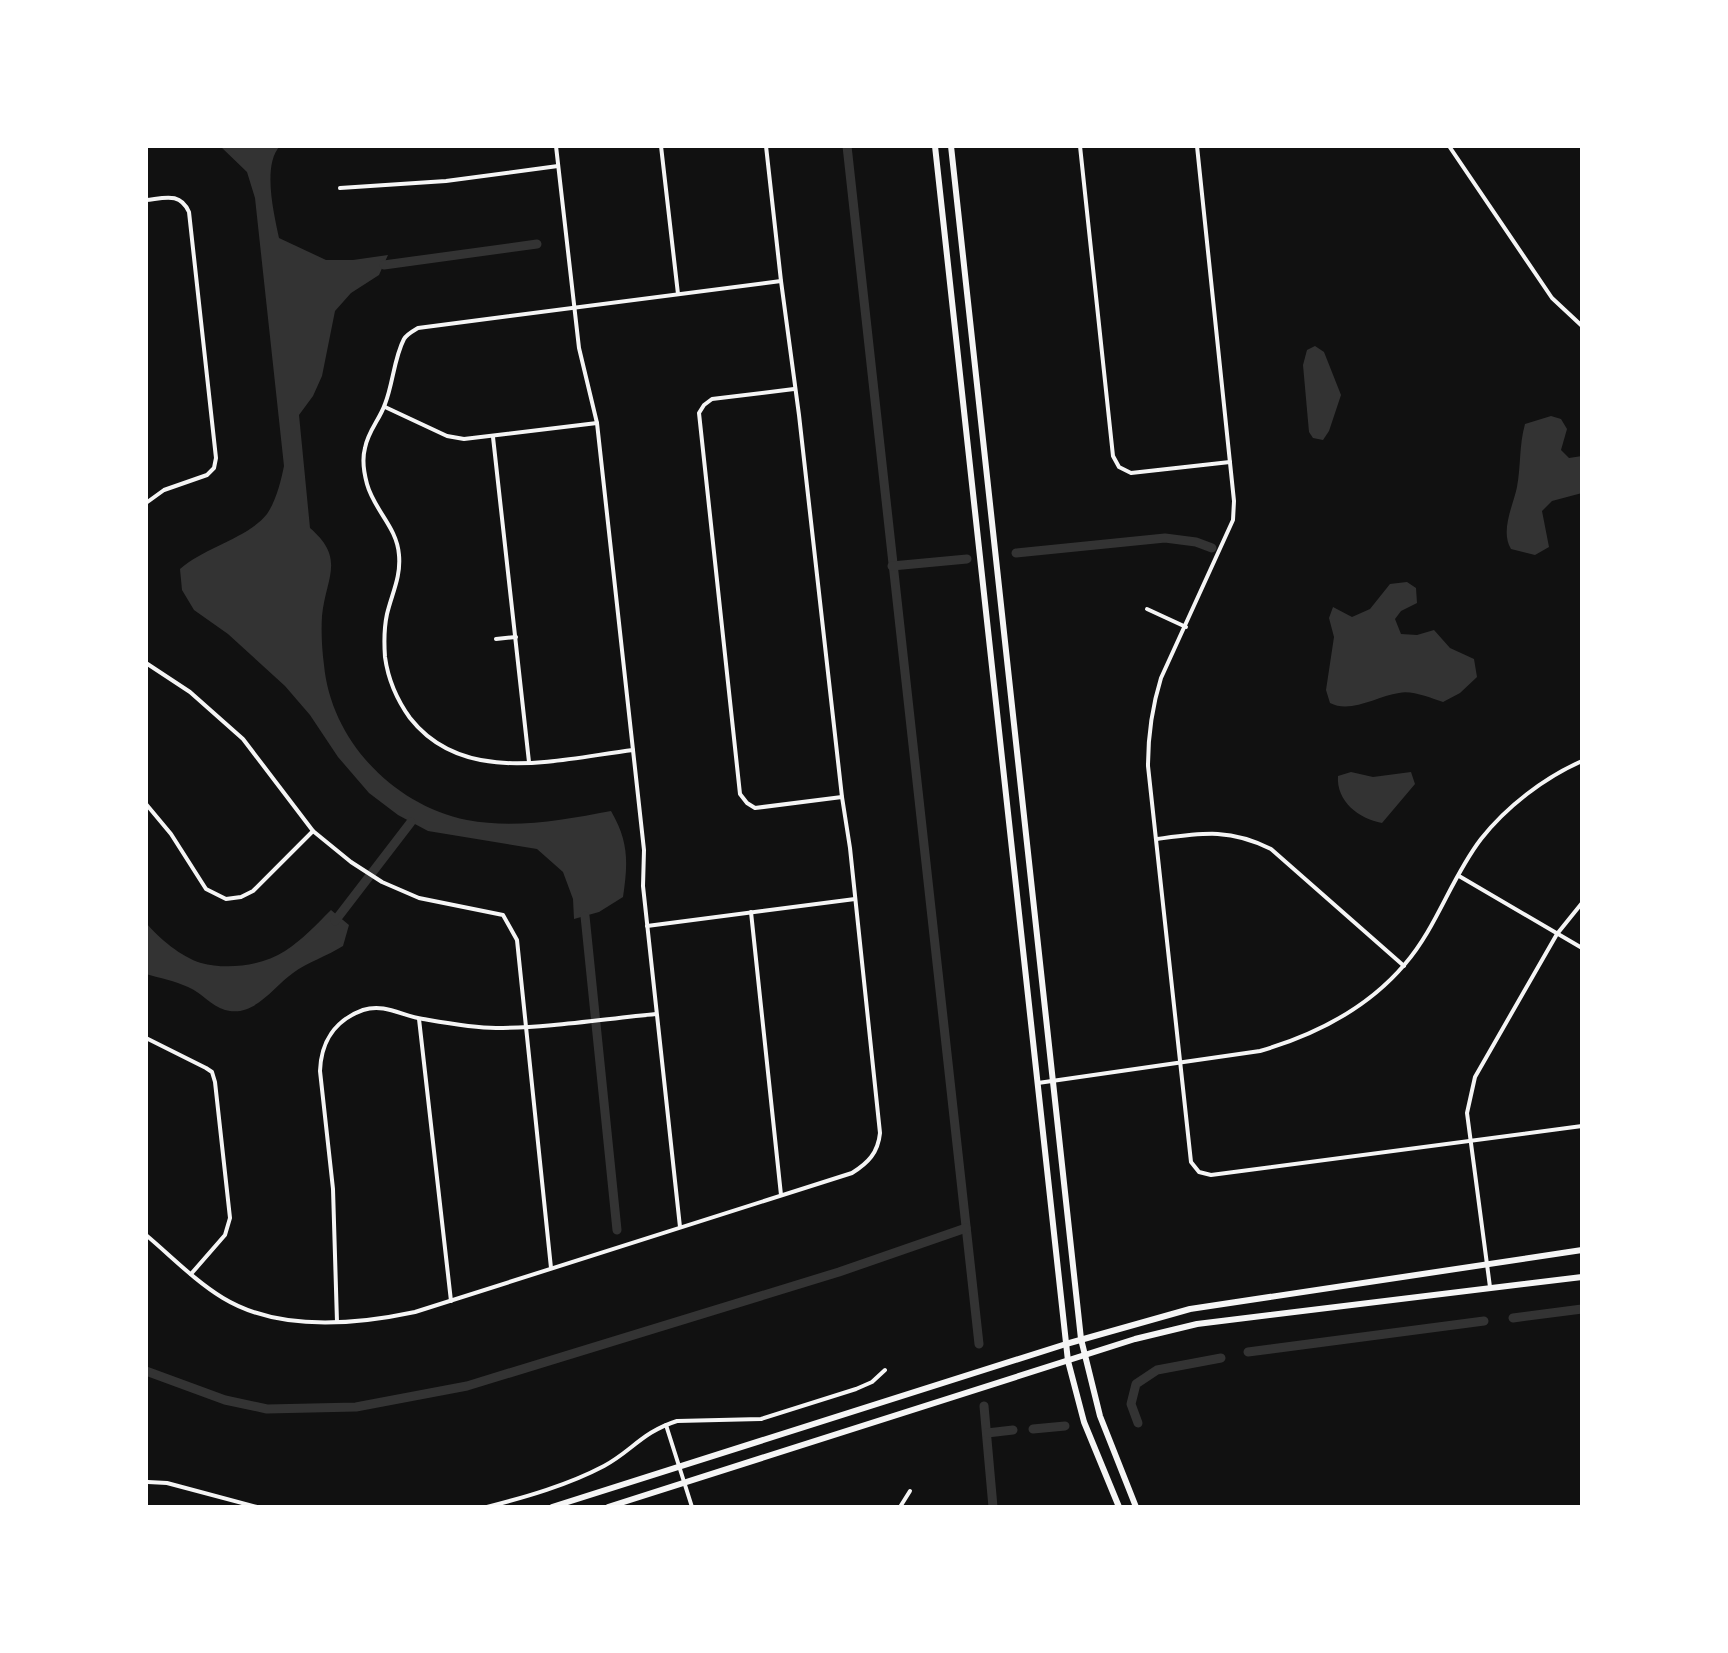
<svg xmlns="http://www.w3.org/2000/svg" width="1728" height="1653" font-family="Jost,sans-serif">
<rect width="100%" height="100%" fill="#111"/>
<g fill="#333">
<path d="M220 146H280C262 165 274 214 279 238L326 260H353L388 255 379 275 351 293 335 311 322 376 313 396 299 415 310 528C346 559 326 577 322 616 321 632 322 650 324 665 331 740 393 805 467 820 514 829 564 820 611 811 629 842 628 863 623 897L599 912 574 919 573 899 563 872 537 849 428 831 398 815 369 793 338 757 310 715 285 686 228 634 194 610 182 590 180 569C205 547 248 538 267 514 276 501 281 481 284 466L255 198 247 172Z"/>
<polygon points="1315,346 1324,352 1341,395 1329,431 1323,440 1313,438 1309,432 1303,365 1307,350"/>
<path d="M1551 416 1561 419 1567 429 1561 450 1569 458 1582 456V493L1552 501 1542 511 1549 547 1535 555 1511 549C1500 531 1513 506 1517 487 1521 466 1519 445 1525 424Z"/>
<path d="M1407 582 1416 588 1417 603 1401 611 1395 619 1401 634 1417 635 1434 630 1450 648 1474 659 1477 677 1460 693 1443 702C1430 698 1412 690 1399 693 1377 696 1351 714 1330 703L1326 690 1334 637 1329 618 1333 607 1352 617 1370 609 1390 584Z"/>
<path d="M1351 772 1373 777 1411 772 1415 784 1382 823C1359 819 1336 801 1338 776Z"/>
<path d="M331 910 349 925 343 946C327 956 308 962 293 973 272 988 254 1018 225 1010 211 1006 202 993 188 987 175 981 160 978 146 974V923C159 938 181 957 201 963 227 970 262 966 285 951 302 940 316 925 331 910Z"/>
</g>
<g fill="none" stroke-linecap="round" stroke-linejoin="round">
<g stroke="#333" stroke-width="9">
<polyline points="847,146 979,1344"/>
<polyline points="384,265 537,244"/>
<polyline points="1016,553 1165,538 1196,542 1212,548"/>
<polyline points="892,566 967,559"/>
<polyline points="585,916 617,1230"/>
<polyline points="335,921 411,822"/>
<polyline points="1513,1318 1582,1309"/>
<polyline points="1248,1352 1484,1321"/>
<polyline points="146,1371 225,1400 267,1409 356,1407 467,1386 839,1272 966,1228"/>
<polyline points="984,1406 993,1507"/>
<polyline points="1138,1423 1131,1404 1136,1384 1157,1370 1221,1358"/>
<polyline points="1033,1429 1065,1426"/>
<polyline points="987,1433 1013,1430"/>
</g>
<g stroke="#f5f5f5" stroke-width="4">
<polyline points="556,146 579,348 597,423 644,850 643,886 680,1227"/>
<polyline points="661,146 678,294"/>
<polyline points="1080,146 1113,456 1119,467 1131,473 1230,462"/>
<path d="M1197 146 1234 501 1233 520 1161 678C1152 707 1148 734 1148 766L1191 1162 1199 1172 1211 1175 1582 1126"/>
<polyline points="1449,146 1552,298 1582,326"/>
<polyline points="340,188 446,181 558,166"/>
<path d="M146 200C165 198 180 192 189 212L216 458 214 468 207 475 164 490 146 503"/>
<polyline points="794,389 712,399 704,405 699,413 740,794 747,803 755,808 842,797"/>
<polyline points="385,407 447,436 464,439 597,423"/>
<polyline points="493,437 529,762"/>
<polyline points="1147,609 1186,627"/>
<polyline points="496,639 516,637"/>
<polyline points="146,663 190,692 243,739 313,831 351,862 382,882 419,898 503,915 517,940 551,1268"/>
<path d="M633 750C559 759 464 787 410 718 397 700 388 679 385 657 384 643 384 628 387 614 392 593 401 577 399 555 397 527 374 510 367 484 364 473 362 459 365 448 368 431 380 419 385 404 393 384 394 358 404 339 407 334 413 331 418 328L781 281"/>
<polyline points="146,804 171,834 206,889 226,899 241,897 253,891 313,831"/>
<path d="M1157 839C1202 833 1229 828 1271 849L1404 966"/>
<polyline points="1459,876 1582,948"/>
<polyline points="751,912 781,1195"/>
<polyline points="647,926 855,899"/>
<polyline points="419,1019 451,1301"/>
<polyline points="146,1038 206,1068 212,1072 215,1082 230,1218 225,1235 191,1274"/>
<path d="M1038 1083 1260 1051C1315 1035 1367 1009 1405 964 1437 927 1451 878 1481 839 1507 806 1544 778 1582 761"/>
<path d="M146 1235C171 1256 195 1281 223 1298 279 1332 354 1325 415 1312L852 1173C868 1163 878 1153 880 1133L850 848 842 797 799 415 781 281 766 146"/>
<polyline points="1490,1287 1467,1113 1475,1077 1557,934 1582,903"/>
<path d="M337 1322 333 1189 320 1071C321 1042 335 1020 363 1010 385 1003 402 1016 423 1019 446 1023 473 1028 496 1028 549 1028 603 1019 656 1014"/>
<polyline points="666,1425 692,1507"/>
<polyline points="148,1482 167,1483 257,1507"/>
<path d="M487 1507C526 1497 568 1485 604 1466 632 1451 642 1432 677 1421L761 1419 856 1389 872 1382 885 1370"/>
<polyline points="900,1507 910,1491"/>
</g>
<g stroke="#f5f5f5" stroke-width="6">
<polyline points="935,146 1068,1361 1084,1422 1119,1507"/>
<polyline points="951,146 1081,1339 1100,1416 1136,1507"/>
<polyline points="552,1507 1066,1344 1190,1309 1582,1250"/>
<polyline points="608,1507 1135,1339 1197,1324 1582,1277"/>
</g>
</g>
<rect width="1728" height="1653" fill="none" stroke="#ffffff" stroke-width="296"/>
</svg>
